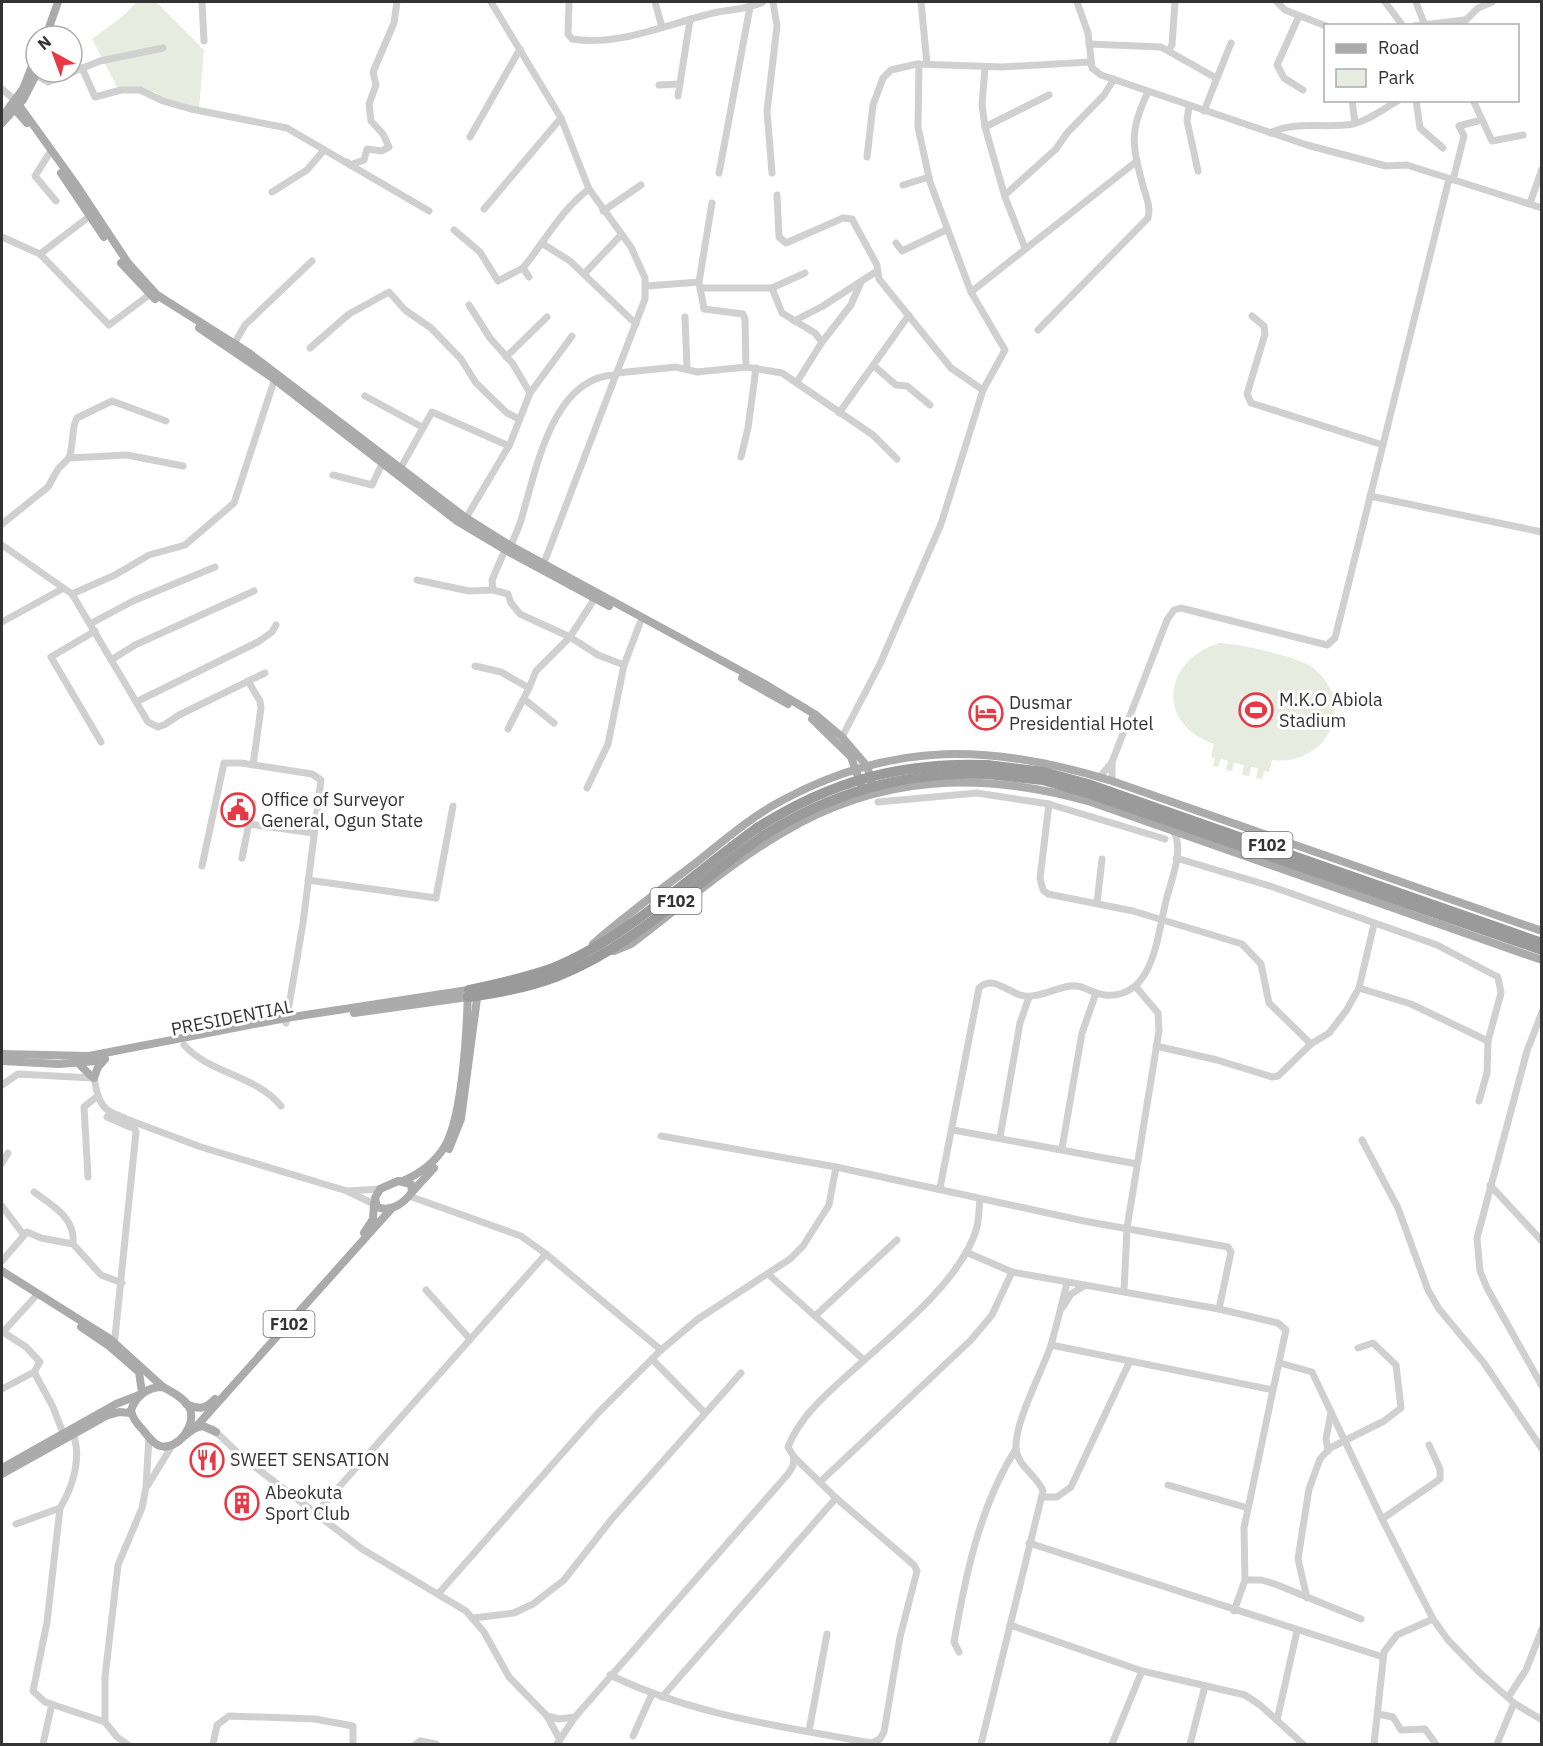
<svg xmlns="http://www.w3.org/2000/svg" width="1543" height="1746" font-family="'IBM Plex Sans',sans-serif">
<rect width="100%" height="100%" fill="#fff"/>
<g fill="#e6ecdf">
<polygon points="137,2 156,2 204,50 199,109 168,101 155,92 140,88 118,89 92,39 123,16"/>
<path d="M1219 643C1239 644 1297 656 1312 667 1359 702 1328 767 1272 760L1269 772 1264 771 1262 779 1256 778 1258 768 1251 767 1249 776 1242 775 1244 765 1234 763 1232 771 1226 770 1228 761 1221 759 1218 767 1213 766 1215 758 1211 757 1214 744C1155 723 1163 661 1219 643Z"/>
</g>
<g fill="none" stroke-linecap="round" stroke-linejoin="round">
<g stroke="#d0d0d0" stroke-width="7">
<polyline points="202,2 204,41"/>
<polyline points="491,2 561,118 589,189 631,247 645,278 645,299 542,568"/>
<path d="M569 2 568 34 572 39C621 47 671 22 718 12 734 9 748 9 763 2"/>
<polyline points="655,2 662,27"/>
<polyline points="921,2 927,64"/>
<polyline points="1077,2 1088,33 1092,68 1101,75 1307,145 1386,166 1407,165 1542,208"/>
<polyline points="1277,2 1285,10 1326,26"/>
<polyline points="1385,2 1403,26"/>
<polyline points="1416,2 1424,23"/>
<polyline points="1299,16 1277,65 1284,78 1303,90"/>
<polyline points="1414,26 1464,20"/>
<polyline points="1460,26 1478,8 1492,2"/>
<polyline points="1089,44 1161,47 1216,78"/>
<polyline points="1169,50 1172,45 1175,2"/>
<polyline points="985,67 982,105 985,127 1005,197 1025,248"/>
<polyline points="82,68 95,97 121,90 140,90 163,101 191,109 287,128 429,211"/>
<polyline points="36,75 48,82 100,61 163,48"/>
<polyline points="659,85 680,84"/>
<polyline points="2,89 16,101"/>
<polyline points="678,96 690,20"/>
<polyline points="1352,100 1355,123"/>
<polyline points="1416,100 1420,128 1443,148"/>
<polyline points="1473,100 1492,141 1523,135"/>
<polyline points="1189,106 1187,121 1198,171"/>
<polyline points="1204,111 1231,43"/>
<polyline points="985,127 1049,95"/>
<path d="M1270 133C1296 120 1326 129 1353 124 1370 120 1385 108 1399 100"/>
<polyline points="470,137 520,49"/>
<polyline points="49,154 35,176 56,201"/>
<polyline points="867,157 873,105 883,78 891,70 917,64 1002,67 1090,62"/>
<polyline points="347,162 350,165 364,160 367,149 382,151 389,147 383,134 371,121 369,104 376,85 373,72 394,23 397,2"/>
<polyline points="719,173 750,7"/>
<polyline points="772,173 767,111 777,26 773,2"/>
<polyline points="1453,180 1464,136 1459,126 1481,120"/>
<polyline points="903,185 929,177"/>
<polyline points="272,192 307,170 324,150"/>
<polyline points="777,195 779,237 786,243 843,218 852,219 877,265 879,279 951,368 983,390"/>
<polyline points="1005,195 1056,149 1067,133 1104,95 1114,79"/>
<polyline points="1530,203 1542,169"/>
<polyline points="484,209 561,118"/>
<polyline points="603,211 641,185"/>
<polyline points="454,230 480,252 498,281 523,268"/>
<polyline points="2,237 40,254 109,325 149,295"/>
<polyline points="896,243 902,251 946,230"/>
<polyline points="543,244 570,261 636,324"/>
<polyline points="40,254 90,216"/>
<polyline points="584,274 621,235"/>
<path d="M529 277 523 268C545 241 561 210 589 189"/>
<polyline points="699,282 704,309 743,314 745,319 746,367"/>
<polyline points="647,286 699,282 712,203"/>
<polyline points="700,288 772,288 805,273"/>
<polyline points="772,288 782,313 815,333 822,342 797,382"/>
<polyline points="971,292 1137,161"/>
<polyline points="469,305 490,338 513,364 530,393"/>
<polyline points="1252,316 1264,326 1265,334 1247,394 1251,403 1383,445"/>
<polyline points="685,317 687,369"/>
<polyline points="794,321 823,306 877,271"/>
<path d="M1038 330 1148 218C1151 208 1146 196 1143 186 1132 145 1129 131 1148 92"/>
<polyline points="822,342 851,305 861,282"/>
<polyline points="234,344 245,325 312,261"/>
<polyline points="310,348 349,314 389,292 405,310 431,328 461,359 476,383 507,413 519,419"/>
<polyline points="506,357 547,317"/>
<polyline points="874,366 896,385 907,386 930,405"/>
<polyline points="617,373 676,367 697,372 746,367 782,373 873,435 897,459"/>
<polyline points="365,396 422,427"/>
<polyline points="839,413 909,315"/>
<polyline points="741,457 748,428 756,368"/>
<path d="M69 458C74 446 71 426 77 418L112 401 166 421"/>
<polyline points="400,469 432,412 509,446"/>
<polyline points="333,475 372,485 382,464"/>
<polyline points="1370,496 1542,532"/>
<polyline points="466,518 510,444 530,393 572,336"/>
<polyline points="2,524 48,487 58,469 69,458 127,455 183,466"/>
<polyline points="2,545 72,594 148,722 158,727 164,725 179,715 265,673"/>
<polyline points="505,550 492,580 493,590 508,594 511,603 520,614 570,637 598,655 624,665"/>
<path d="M509 550C513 540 518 530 521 520 536 471 552 376 616 375"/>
<polyline points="417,580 469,591 493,590"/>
<polyline points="72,594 115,575 149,555 185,545 234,503 276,375"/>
<polyline points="2,622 62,589"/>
<polyline points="90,624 133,601 215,567"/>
<polyline points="95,631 51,657 101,742"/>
<polyline points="111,660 135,645 254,591"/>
<polyline points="475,666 501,672 529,688 536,671 570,637 595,598"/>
<polyline points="248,681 260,701 261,708 253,765"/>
<polyline points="524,699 554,723"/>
<polyline points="136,702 258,642 272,632 276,625"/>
<polyline points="508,729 529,688"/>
<polyline points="842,737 880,664 941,524 983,390 1005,350 971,292 930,182 918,127 919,64"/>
<polyline points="1100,777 1112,762 1167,620 1174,610 1181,608 1327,645 1335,638 1449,179"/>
<polyline points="1112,781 1112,762"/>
<polyline points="587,788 608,744 624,665 640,623"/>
<polyline points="878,802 977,793 1049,804 1165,839"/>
<polyline points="1049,804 1040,878 1043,890 1048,894 1133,911 1242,944 1261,964 1269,1003 1311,1044"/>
<polyline points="249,824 313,833"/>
<polyline points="242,858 253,803"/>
<polyline points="1176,858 1273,887 1437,945 1498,977 1501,993 1488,1041 1487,1073 1479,1101"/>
<polyline points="202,866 224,763 241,763 312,774 321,780 303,923 286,1023"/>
<polyline points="308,880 436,898 453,806"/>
<polyline points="1097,903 1102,859"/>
<polyline points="1359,988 1411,1004 1488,1041"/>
<polyline points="1542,1012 1527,1051 1477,1238 1480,1271 1487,1288 1542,1386"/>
<path d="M184 1045C210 1074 256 1075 281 1106"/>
<polyline points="1156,1046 1217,1060 1272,1077 1278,1076 1311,1044 1329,1033 1346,1011 1359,988 1374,924"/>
<path d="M94 1074C99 1130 125 1103 136 1132L114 1347"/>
<polyline points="2,1085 18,1074 92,1078"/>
<polyline points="107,1117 130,1127"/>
<polyline points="129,1120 201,1147 347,1191 374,1204"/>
<polyline points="953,1130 1137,1164"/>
<polyline points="661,1136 836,1167"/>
<polyline points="1000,1137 1020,1023 1029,997"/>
<polyline points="1362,1140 1398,1208 1428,1290 1439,1309 1484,1363 1542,1449"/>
<polyline points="1062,1148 1082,1033 1096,993"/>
<polyline points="2,1163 8,1153"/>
<polyline points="88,1177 84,1107 95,1098"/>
<polyline points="1490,1185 1542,1241"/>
<path d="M940 1188 979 988C992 975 1007 991 1020 995 1035 1000 1055 988 1070 986 1083 984 1092 994 1105 995 1154 999 1157 936 1166 901 1171 879 1185 851 1173 830"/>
<polyline points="347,1191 380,1189"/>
<path d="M34 1192C52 1205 76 1218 73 1244"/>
<polyline points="409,1196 521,1236 546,1254 661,1350"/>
<polyline points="2,1206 23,1234"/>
<polyline points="966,1252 1012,1272 1219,1309 1278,1323 1286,1330 1273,1390 1051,1345"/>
<polyline points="2,1261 27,1232 41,1238 73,1244 101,1275 122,1283"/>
<polyline points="768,1274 864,1360"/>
<polyline points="426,1290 470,1339"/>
<polyline points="1124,1291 1127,1228 1159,1031 1158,1013 1136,987"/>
<polyline points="1063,1307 1071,1294 1084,1286"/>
<polyline points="815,1316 897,1240"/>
<polyline points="652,1359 705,1413"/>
<polyline points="1280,1363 1312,1372 1382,1519 1433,1619 1448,1640 1479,1672 1514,1703 1542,1720"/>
<polyline points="34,1372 53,1407 63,1433"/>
<polyline points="2,1389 34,1372 40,1362 26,1347 3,1332 35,1297"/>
<polyline points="213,1429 241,1456 362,1549 466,1611 484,1632 509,1677 547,1716 559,1738"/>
<path d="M73 1434C82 1457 73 1487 60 1508L47 1622 33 1691 45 1702 105 1722"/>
<polyline points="1328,1451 1326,1439 1331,1412"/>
<polyline points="820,1482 971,1340 992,1315 1012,1272"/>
<polyline points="148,1485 173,1444"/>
<polyline points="1168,1485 1248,1508"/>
<polyline points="1042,1497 1057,1497 1071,1487 1129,1363"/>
<polyline points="315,1514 546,1254"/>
<polyline points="1382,1519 1440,1479 1440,1469 1429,1445"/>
<polyline points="16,1524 60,1508"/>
<polyline points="1029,1543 1383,1657"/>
<polyline points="1245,1580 1261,1580 1275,1584 1361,1619"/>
<polyline points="438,1594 598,1413 661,1350 698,1319 790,1259 803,1246 829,1205 836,1167 1084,1221 1228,1247 1231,1252 1219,1309"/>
<polyline points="1307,1598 1298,1559 1309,1489 1320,1459 1330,1448 1384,1421 1401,1408 1396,1365 1373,1343 1358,1348"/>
<polyline points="1234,1611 1245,1580 1244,1528 1273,1390"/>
<polyline points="474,1618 514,1613 533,1604 564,1580 611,1520 741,1373"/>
<polyline points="1010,1625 1142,1671 1245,1695 1260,1705 1303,1744"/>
<path d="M959 1652 954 1642C965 1577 980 1505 1016 1449"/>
<path d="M610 1675C693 1715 783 1727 872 1743L880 1739 884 1732 900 1637 917 1571 914 1565 836 1498 794 1457 788 1447C799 1419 821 1399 842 1380 884 1341 962 1283 977 1227 979 1218 979 1208 980 1199"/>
<polyline points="1509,1696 1526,1670 1542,1629"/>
<polyline points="662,1697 836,1498"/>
<polyline points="1378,1714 1393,1717 1401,1730 1425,1729 1436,1744"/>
<polyline points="547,1716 559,1719 575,1717"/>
<polyline points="1277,1720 1297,1631"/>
<polyline points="809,1731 827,1634"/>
<polyline points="633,1736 652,1694"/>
<polyline points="43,1744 52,1704"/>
<polyline points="127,1744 117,1737 105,1722 105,1677 118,1565 142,1508 146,1487 149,1437"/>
<polyline points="213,1744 217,1725 229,1716 315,1719 353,1726 353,1744"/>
<polyline points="416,1744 420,1741 436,1744"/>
<polyline points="557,1744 575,1717 788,1474 793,1466 794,1457"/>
<path d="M981 1744 1043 1491C1037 1475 1018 1467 1016 1449 1014 1423 1042 1372 1051 1345 1057 1324 1062 1303 1067 1283"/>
<polyline points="1112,1744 1142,1671"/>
<polyline points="1190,1744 1205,1686"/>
<polyline points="1374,1744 1384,1652 1397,1635 1433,1619"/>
<polyline points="1497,1744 1514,1703"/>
</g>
<g stroke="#ababab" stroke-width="8">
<polyline points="46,36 58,2"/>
<polyline points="16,101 75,183 128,263 157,295 249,353 466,518 511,546 763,683 816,715 842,737 867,766 875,793"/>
<polyline points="11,105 27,123"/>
<polyline points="2,117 23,89 36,56"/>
<polyline points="2,123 23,100 36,75"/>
<polyline points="61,173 104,237"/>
<polyline points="121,263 155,299"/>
<polyline points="199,328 274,379 457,521 509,552 609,606"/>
<polyline points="742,678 788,704"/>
<polyline points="812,719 851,757 865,796"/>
<path d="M593 944C625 916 659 891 693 865 721 843 749 818 781 801 894 740 993 744 1112 781L1542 931"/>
<path d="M614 951 631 944C680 907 729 864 782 833 880 774 983 771 1091 802L1542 960"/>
<polyline points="354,1013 468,997"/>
<path d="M2 1054 89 1056 286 1018 468 990C467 1027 463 1115 445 1146 435 1163 421 1173 403 1181"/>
<polyline points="2,1061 59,1064 97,1061"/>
<polyline points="78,1063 91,1076"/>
<polyline points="94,1078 98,1067 105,1059"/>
<polyline points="449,1149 461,1119 478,991"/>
<path d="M398 1181 411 1184 412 1192C404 1203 391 1213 377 1207L375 1198 380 1189Z"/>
<polyline points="412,1192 434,1168"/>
<polyline points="364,1233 373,1219 374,1204"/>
<polyline points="2,1271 110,1339 163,1387"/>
<polyline points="81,1327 109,1346 139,1372 142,1393"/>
<path d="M163 1387C172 1392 184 1398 189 1407 198 1424 178 1451 160 1446 152 1443 148 1436 143 1430 137 1424 132 1418 131 1410 137 1395 147 1387 163 1387Z"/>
<path d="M186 1404C199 1410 206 1409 215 1399"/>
<polyline points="196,1428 203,1426 216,1432"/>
<polyline points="183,1437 195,1428 392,1208"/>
<polyline points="2,1468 116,1404 139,1395"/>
<polyline points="2,1474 106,1416 119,1412 131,1413"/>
</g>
<g stroke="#9a9a9a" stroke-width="10">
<polyline points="987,765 1044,772 1088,784 1542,943"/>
<polyline points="987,774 1043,780 1093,795 1542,950"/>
<path d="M469 990C497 984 526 978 553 968 625 939 694 873 757 828"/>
<path d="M468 997C498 993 530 987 558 976 635 946 696 882 763 836"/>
</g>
<g stroke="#9a9a9a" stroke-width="10">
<path d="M757 828C831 781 900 762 987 765"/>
<path d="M763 836C832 792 905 771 987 774"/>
</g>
</g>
<defs>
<symbol id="stadium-ring" viewBox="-11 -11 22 22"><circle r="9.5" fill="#fff" stroke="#e63946" stroke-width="1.5"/><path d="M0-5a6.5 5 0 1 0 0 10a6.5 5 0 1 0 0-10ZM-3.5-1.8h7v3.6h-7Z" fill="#e63946"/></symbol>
<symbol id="hotel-ring" viewBox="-11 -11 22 22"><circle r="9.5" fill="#fff" stroke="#e63946" stroke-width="1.5"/><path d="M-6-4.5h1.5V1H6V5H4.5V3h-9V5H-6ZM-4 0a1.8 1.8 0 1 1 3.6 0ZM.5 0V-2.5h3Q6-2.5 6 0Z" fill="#e63946"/></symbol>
<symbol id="civic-ring" viewBox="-11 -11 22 22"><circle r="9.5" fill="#fff" stroke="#e63946" stroke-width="1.5"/><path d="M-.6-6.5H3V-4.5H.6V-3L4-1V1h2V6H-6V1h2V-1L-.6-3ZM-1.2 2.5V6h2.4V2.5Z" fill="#e63946"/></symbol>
<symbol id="restaurant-ring" viewBox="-11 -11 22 22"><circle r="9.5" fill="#fff" stroke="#e63946" stroke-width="1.5"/><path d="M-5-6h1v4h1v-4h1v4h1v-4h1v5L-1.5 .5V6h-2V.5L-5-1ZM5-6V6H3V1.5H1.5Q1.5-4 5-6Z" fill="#e63946"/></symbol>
<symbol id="building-ring" viewBox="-11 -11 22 22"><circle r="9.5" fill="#fff" stroke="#e63946" stroke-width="1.5"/><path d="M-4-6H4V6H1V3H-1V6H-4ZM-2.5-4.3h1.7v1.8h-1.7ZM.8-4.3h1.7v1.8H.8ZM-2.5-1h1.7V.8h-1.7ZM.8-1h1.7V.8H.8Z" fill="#e63946"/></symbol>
</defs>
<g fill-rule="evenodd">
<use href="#stadium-ring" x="1237" y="691" width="38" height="38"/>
<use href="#hotel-ring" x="967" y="694" width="38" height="38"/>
<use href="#civic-ring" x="219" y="791" width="38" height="38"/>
<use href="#restaurant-ring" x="188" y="1441" width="38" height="38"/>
<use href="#building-ring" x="223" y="1484" width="38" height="38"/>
</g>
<g text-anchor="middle" stroke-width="6" stroke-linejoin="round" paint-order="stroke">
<g fill="#fff" stroke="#707070" stroke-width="1.5">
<rect x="1241.5" y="832" width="51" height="26" rx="4.5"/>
<rect x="650.5" y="888" width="51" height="26" rx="4.5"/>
<rect x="263.5" y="1311" width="51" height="26" rx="4.5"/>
</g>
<g font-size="16" font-weight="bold" fill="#333">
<text x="1267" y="851">F102</text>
<text x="676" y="907">F102</text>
<text x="289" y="1330">F102</text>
</g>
<g font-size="18" fill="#333" stroke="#fff" text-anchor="start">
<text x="1279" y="706">M.K.O Abiola<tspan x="1279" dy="21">Stadium</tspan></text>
<text x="1009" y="709">Dusmar<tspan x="1009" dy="21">Presidential Hotel</tspan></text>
<text x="261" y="806">Office of Surveyor<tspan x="261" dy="21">General, Ogun State</tspan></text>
<text x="230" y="1466">SWEET SENSATION</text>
<text x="265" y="1499">Abeokuta<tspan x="265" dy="21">Sport Club</tspan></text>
</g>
<g font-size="18" fill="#333" stroke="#fff">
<text transform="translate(232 1018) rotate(-11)" y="6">PRESIDENTIAL</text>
</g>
</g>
<rect width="1543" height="1746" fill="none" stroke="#333333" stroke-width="6"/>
<rect x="1324" y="24" width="195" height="78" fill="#ffffff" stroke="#adadad" stroke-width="1.5"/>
<rect x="1336" y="44" width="30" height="9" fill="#ababab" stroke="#adadad" stroke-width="1.5"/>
<text x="1378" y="54" font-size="18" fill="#333333">Road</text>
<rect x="1336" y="69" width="30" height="18" fill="#e6ecdf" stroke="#adadad" stroke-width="1.5"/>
<text x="1378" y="84" font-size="18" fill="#333333">Park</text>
<g transform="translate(54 54) rotate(319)"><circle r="28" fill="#ffffff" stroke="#adadad" stroke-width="1.5"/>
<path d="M0-4.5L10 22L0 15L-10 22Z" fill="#e63946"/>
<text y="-9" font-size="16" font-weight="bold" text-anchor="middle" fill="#333333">N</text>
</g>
</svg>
